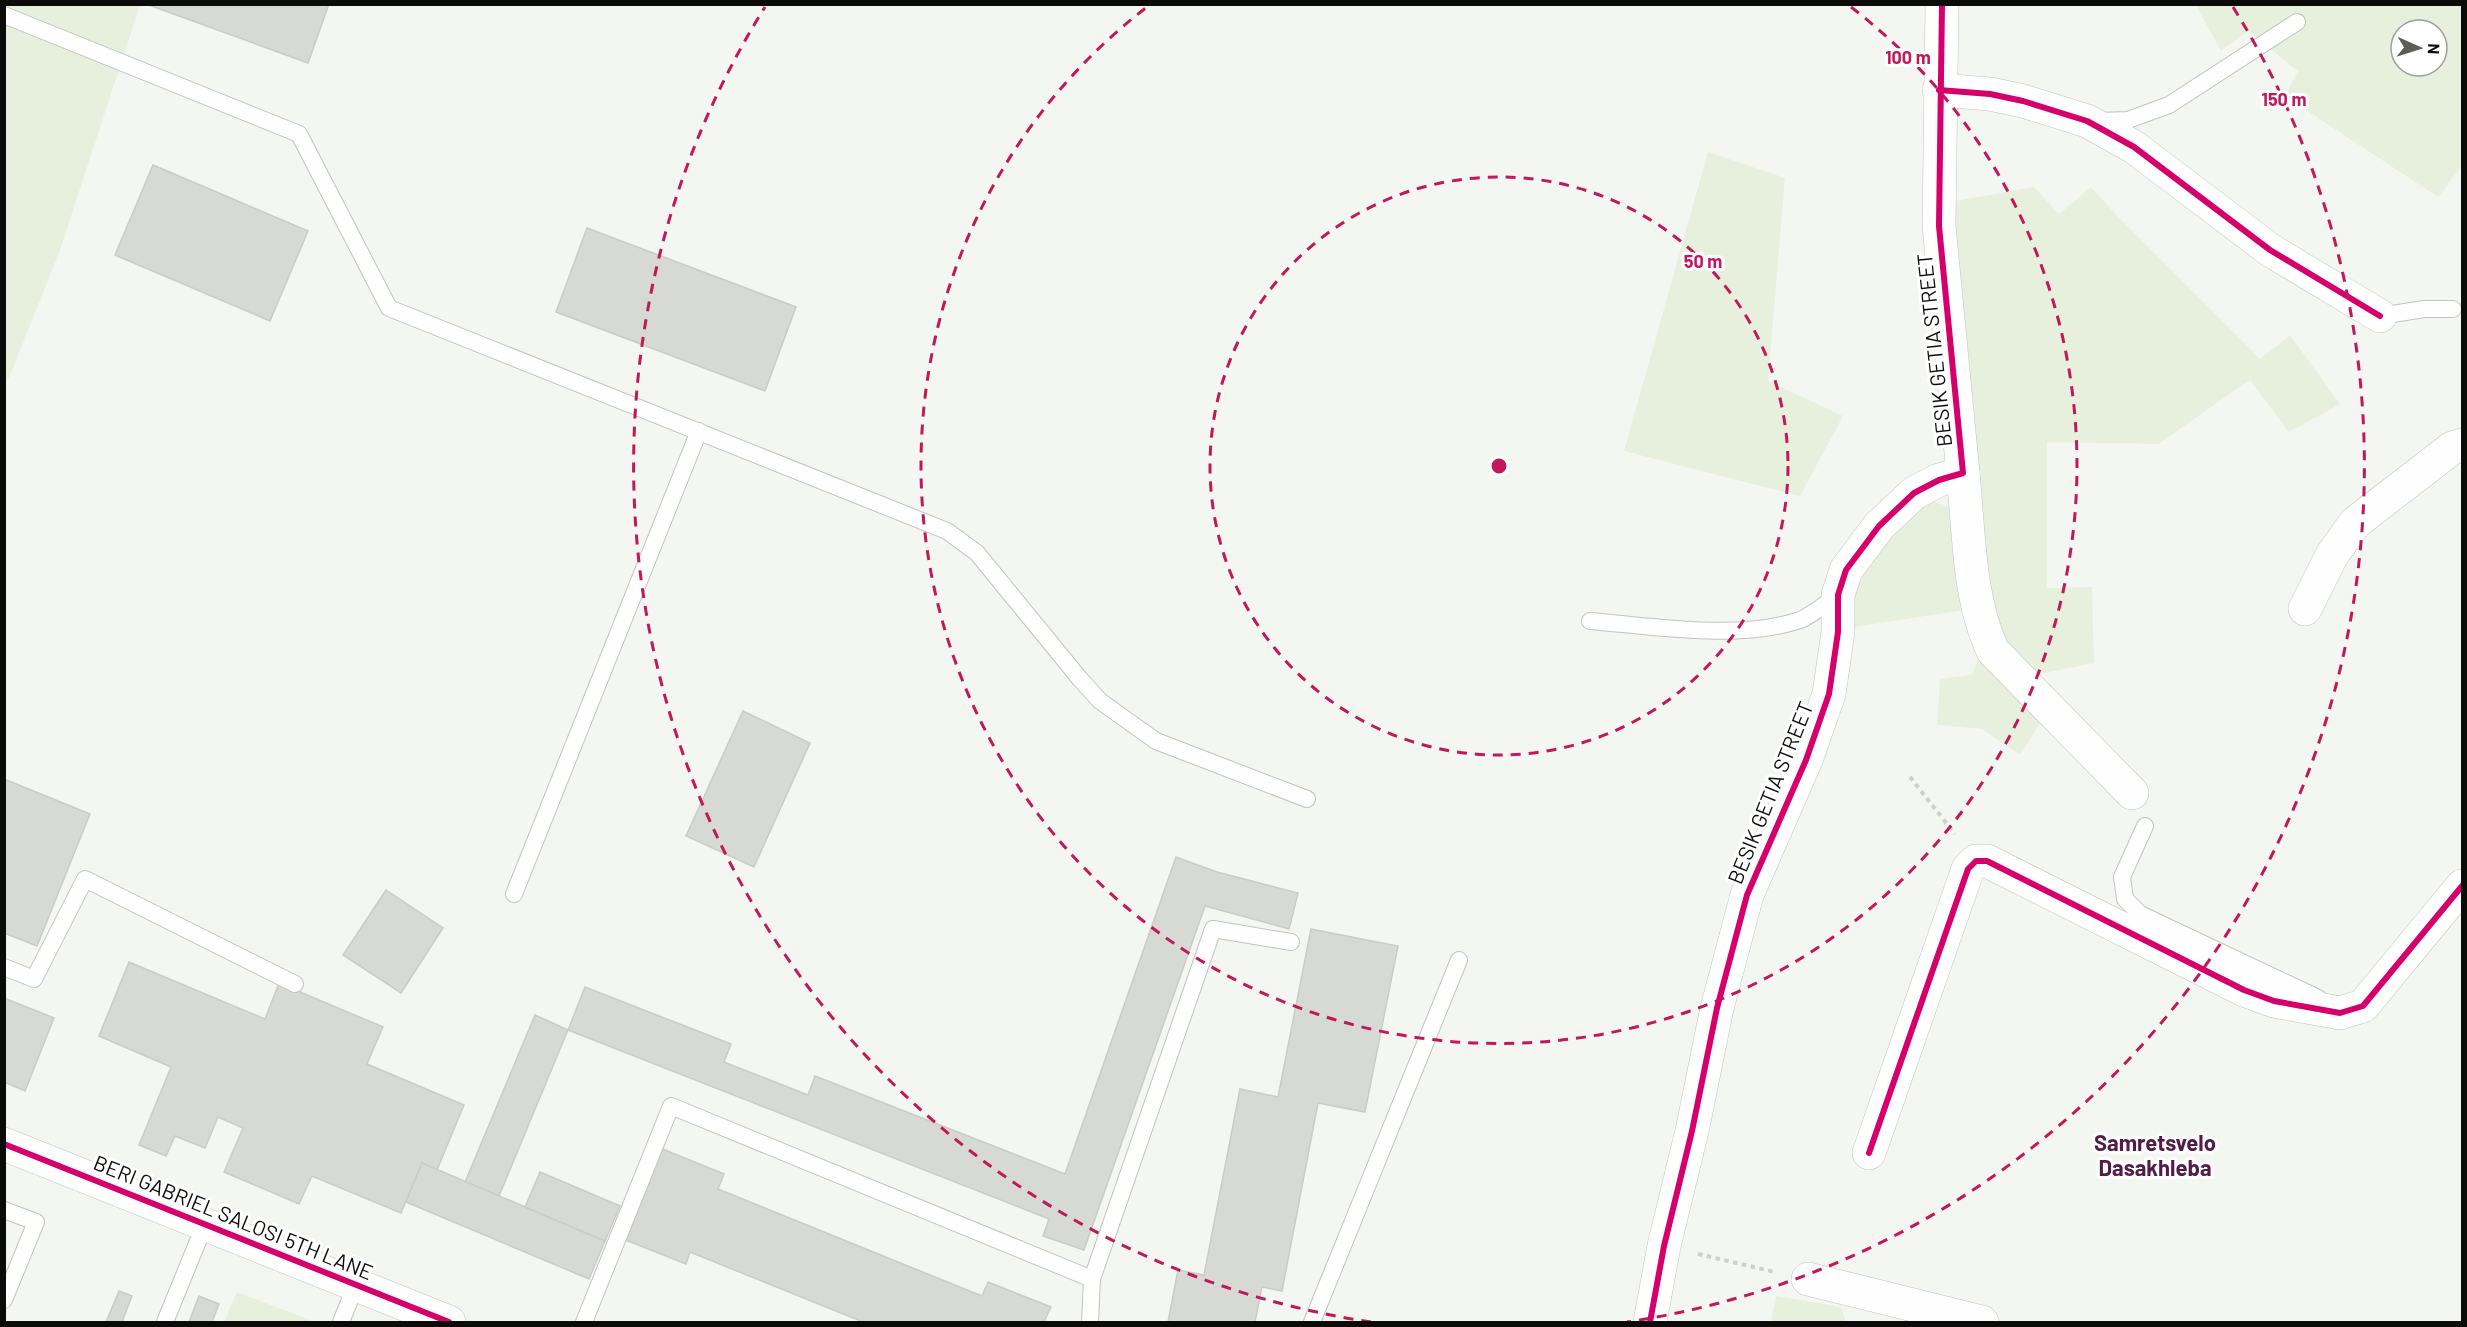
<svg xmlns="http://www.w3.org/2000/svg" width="2467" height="1327" font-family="Barlow,sans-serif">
<rect width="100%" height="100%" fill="#f4f7f1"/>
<g fill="#e7f0dd" fill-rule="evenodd">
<polygon points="5,5 140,5 59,253 8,380 5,378"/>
<path d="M2196 5H2462V166L2438 197 2285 96 2298 71 2248 31 2221 51ZM2401 30H2437V66H2401Z"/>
<polygon points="1708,152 1785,178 1768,381 1843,416 1800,496 1624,451"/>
<polygon points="2034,187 2059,214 2091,187 2118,217 2260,359 2290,335 2340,404 2289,432 2250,380 2158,444 2047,442 2047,588 2092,587 2094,663 2029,676 1998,640 1984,603 1954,252 1955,201"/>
<polygon points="1934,501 1948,507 1958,516 1970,609 1848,628 1850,584 1918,504"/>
<polygon points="1983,647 2045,715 2020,755 1982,729 1937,725 1940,679 1972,675"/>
<polygon points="237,1292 310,1320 310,1322 224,1322"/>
<polygon points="1776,1296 1841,1307 1846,1322 1771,1322"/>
</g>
<g fill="#d7d9d5" stroke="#caccc7" stroke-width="1.5">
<polygon points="146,4 329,4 308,63"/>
<polygon points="153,165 308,231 270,321 115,255"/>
<polygon points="587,228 796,307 765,391 556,312"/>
<polygon points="743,711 810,743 754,867 686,836"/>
<polygon points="4,779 90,814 37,946 4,933"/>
<polygon points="1176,857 1217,872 1298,893 1289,929 1205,906 1084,1250 1043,1236 1049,1219 568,1030 585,987 731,1044 724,1062 808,1095 815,1076 1065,1174"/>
<polygon points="386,890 443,928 401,993 343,955"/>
<polygon points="1311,929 1398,946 1365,1112 1318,1103 1282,1291 1262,1287 1255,1322 1168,1322 1178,1270 1204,1275 1240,1089 1278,1097"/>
<polygon points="129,962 265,1019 279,983 383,1027 367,1064 464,1105 437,1170 422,1163 401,1213 312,1176 299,1204 224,1172 243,1128 218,1117 205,1148 175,1136 166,1156 139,1145 171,1067 99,1036"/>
<polygon points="4,998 54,1018 25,1091 4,1082"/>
<polygon points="535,1015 568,1030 499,1196 465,1182"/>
<polygon points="660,1148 724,1174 718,1189 982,1296 988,1282 1051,1307 1044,1322 863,1322 690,1252 686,1264 623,1239"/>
<polygon points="422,1163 605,1241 589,1279 406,1202"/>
<polygon points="540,1172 620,1206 605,1241 525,1207"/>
<polygon points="119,1291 132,1296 122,1322 106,1322"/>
<polygon points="199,1296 219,1304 212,1322 189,1322"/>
</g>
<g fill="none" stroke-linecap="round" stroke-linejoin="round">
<defs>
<g id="service">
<polyline points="4,15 299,134 389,308 947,531 977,553 1080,679 1100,701 1156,741 1307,799"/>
<polyline points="2097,121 2128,120 2169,105 2297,22"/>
<polyline points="2380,316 2424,309 2453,309"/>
<path d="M1590 621C1654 626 1738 641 1800 620 1813 615 1826 603 1838 595"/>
<polyline points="2145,826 2122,877 2125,899 2140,914 2318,998"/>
<polyline points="514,894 699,431"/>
<polyline points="4,967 34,979 85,879 295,984"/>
<polyline points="4,1210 36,1222 4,1300"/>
<polyline points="165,1322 205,1224"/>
<polyline points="341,1322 356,1285"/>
<polyline points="584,1322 671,1106 1092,1279"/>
<polyline points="1090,1322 1092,1279 1213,929 1291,942"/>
<polyline points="1312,1322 1459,960"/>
</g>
<g id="minor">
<polyline points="1939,90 1990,94 2023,101 2087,121 2134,147 2270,250 2380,316"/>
<path d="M1963 473C1969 531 1968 598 1993 651L2132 793"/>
<polyline points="2305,609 2332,555 2355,523 2452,448 2462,445"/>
<polyline points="4,1144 449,1322"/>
<polyline points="1869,1153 1968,869 1976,861 1987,861 2244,990 2274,1001 2340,1013 2363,1006 2462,886"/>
<polyline points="1808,1279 1982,1322"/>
<polyline points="1650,1322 1664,1246 1692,1131 1717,1008 1747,895 1806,760 1829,694 1838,632 1838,595 1846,570 1879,526 1914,493 1939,480 1963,473 1939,226 1942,4"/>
</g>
</defs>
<use href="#service" stroke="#c1c3bf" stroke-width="18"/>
<use href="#minor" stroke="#c1c3bf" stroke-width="34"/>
<g stroke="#cfcfcd" stroke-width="4" stroke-dasharray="4.5 4.5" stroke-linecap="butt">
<polyline points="1910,777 1955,834"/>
<polyline points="1698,1254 1775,1272"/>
</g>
<use href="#service" stroke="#fdfefd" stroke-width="16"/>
<use href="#minor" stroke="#fdfefd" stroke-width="33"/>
<defs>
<g id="cycleway">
<polyline points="1939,90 1990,94 2023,101 2087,121 2134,147 2270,250 2380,316"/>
<polyline points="4,1144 449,1322"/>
<polyline points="1869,1153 1968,869 1976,861 1987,861 2244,990 2274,1001 2340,1013 2363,1006 2462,886"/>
<polyline points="1650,1322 1664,1246 1692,1131 1717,1008 1747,895 1806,760 1829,694 1838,632 1838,595 1846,570 1879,526 1914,493 1939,480 1963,473 1939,226 1942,4"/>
</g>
</defs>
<use href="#cycleway" stroke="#fff" stroke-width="10"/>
<use href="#cycleway" stroke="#d6006c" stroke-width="6"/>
</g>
<g fill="none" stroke="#c2185b" stroke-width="3" stroke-dasharray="10 8">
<circle cx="1499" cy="466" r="289"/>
<path d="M1851 7A578 578 0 1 1 1147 7"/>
<path d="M1371 1322A866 866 0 0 1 765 7M2233 7A866 866 0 0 1 1627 1322"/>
</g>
<g text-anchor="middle" stroke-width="6" stroke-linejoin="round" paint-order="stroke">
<g font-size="21" fill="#0b0c09" stroke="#fff">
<text transform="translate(1935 350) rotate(-96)" y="7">BESIK GETIA STREET</text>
<text transform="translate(1771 793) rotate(-68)" y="7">BESIK GETIA STREET</text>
<text transform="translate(233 1218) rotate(22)" y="7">BERI GABRIEL SALOSI 5TH LANE</text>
</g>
<g font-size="22" font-weight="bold" fill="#531c48" stroke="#fff">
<text x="2155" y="1151">Samretsvelo<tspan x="2155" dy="25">Dasakhleba</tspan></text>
</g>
</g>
<circle cx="1499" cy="466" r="9" fill="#c2185b" stroke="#fff" stroke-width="3"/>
<g font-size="18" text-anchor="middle" font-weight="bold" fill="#c2185b" stroke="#fff" stroke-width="6" stroke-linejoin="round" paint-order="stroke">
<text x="1908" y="64">100 m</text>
<text x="2284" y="106">150 m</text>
<text x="1703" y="268">50 m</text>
</g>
<rect width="2467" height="1327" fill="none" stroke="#0b0c09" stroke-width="12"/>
<g transform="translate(2419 48) rotate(93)"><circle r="28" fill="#ffffff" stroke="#9d9e9d" stroke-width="1.5"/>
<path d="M0-4.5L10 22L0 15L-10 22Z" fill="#5d5e5a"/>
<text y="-9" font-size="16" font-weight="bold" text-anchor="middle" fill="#0b0c09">N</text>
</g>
</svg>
